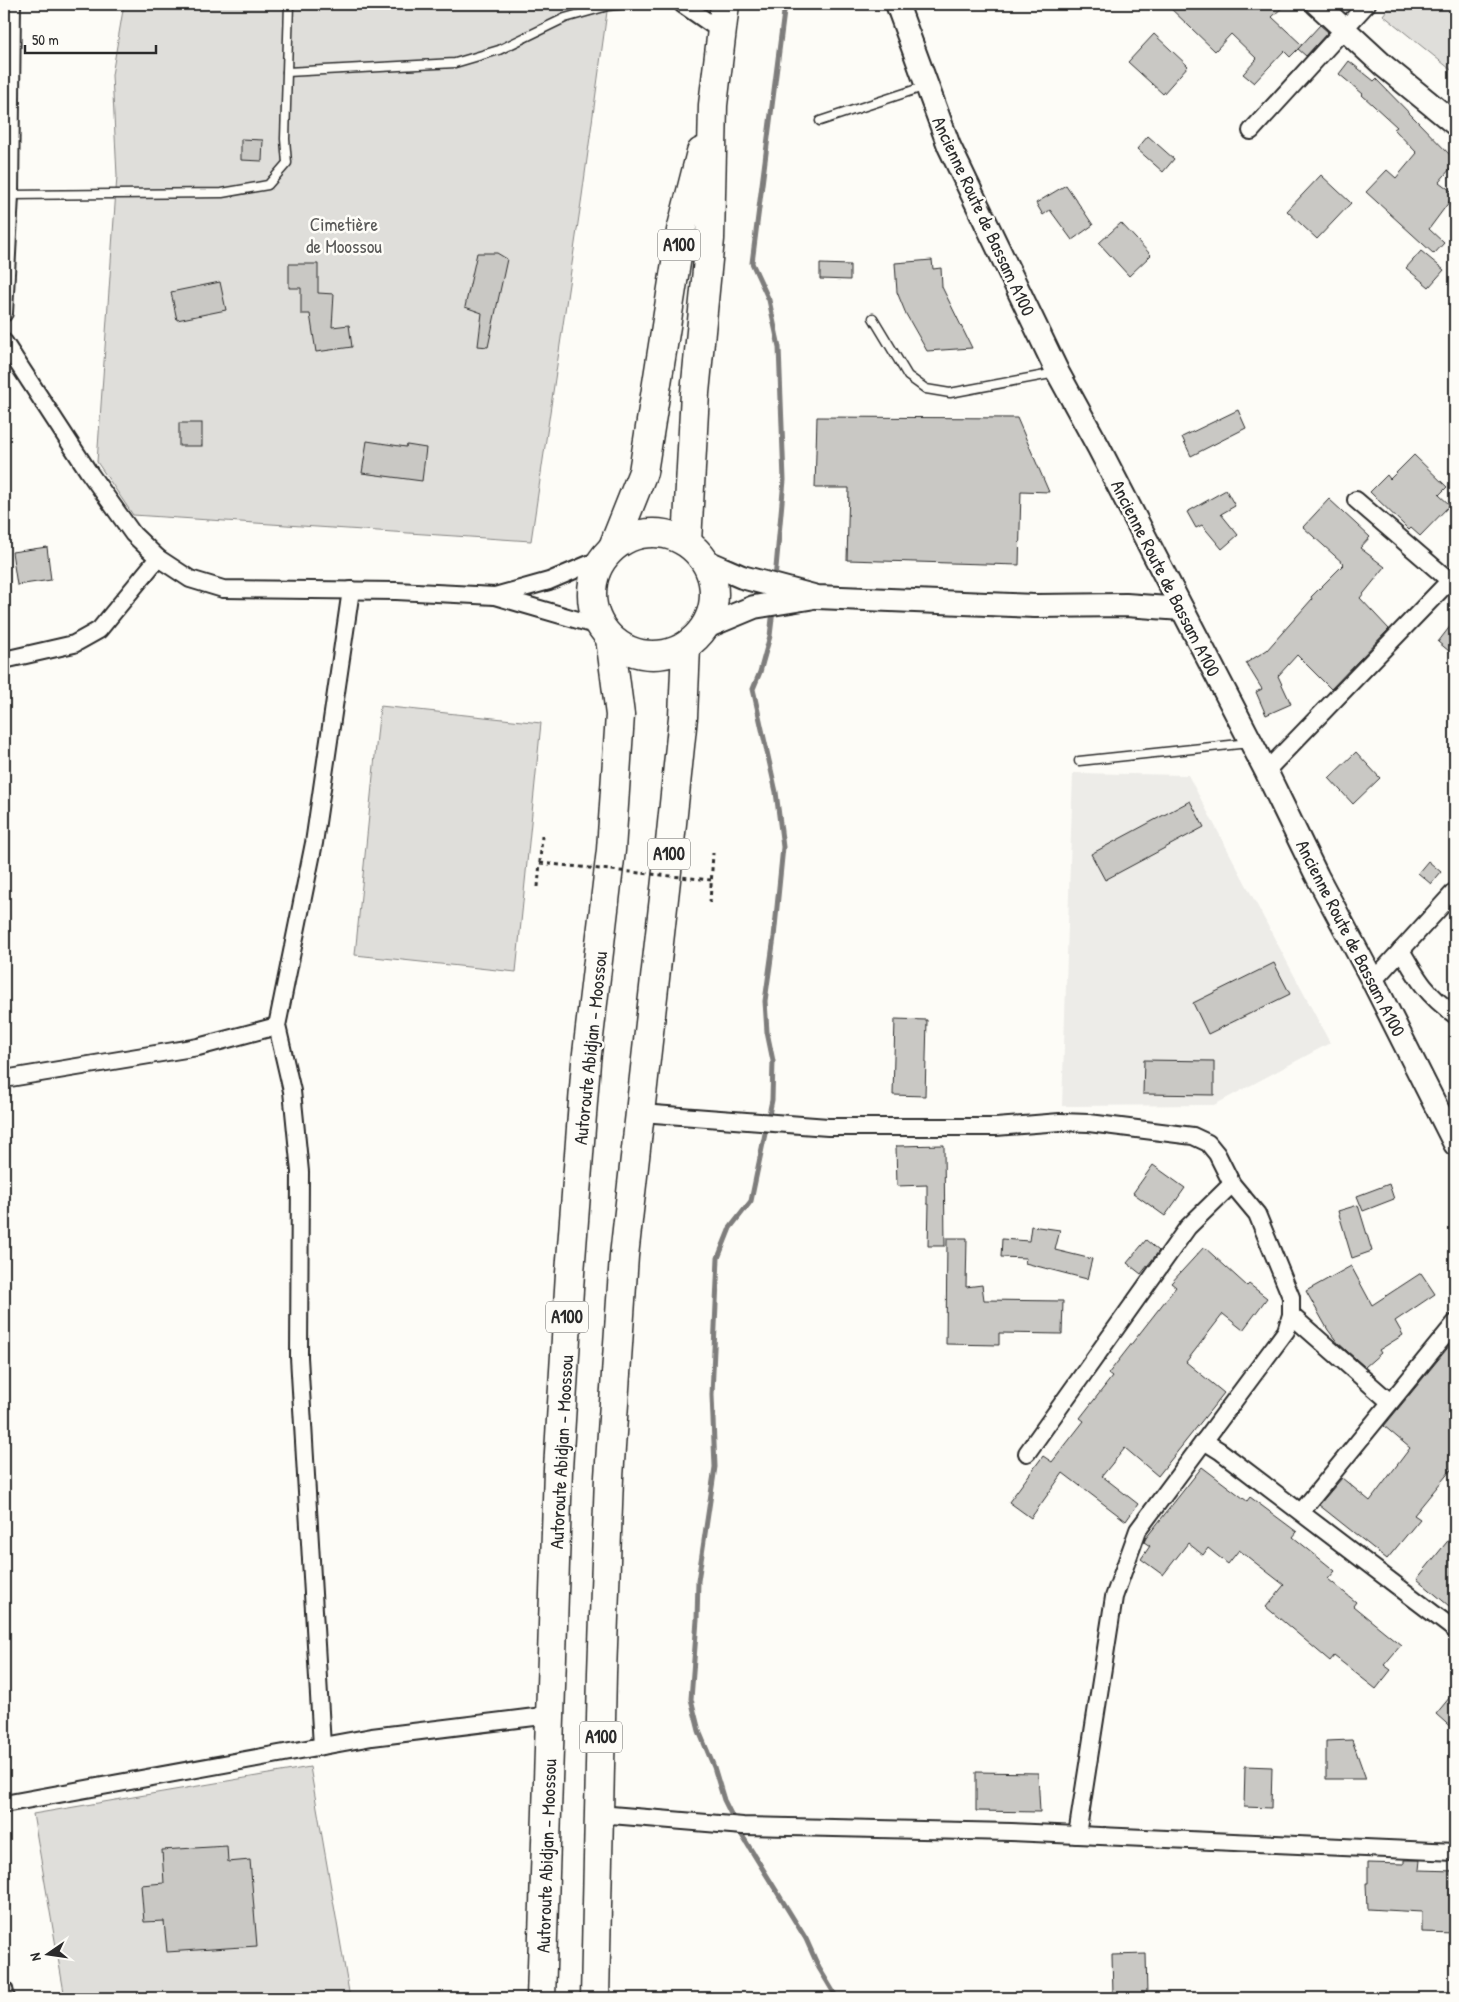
<svg xmlns="http://www.w3.org/2000/svg" width="1459" height="2002" font-family="'Patrick Hand',sans-serif">
<rect width="100%" height="100%" fill="#fdfcf7"/>
<filter id="ink" filterUnits="userSpaceOnUse"><feTurbulence type="fractalNoise" baseFrequency=".02" numOctaves="2"/><feDisplacementMap in="SourceGraphic" scale="10" xChannelSelector="R" yChannelSelector="G"/><feConvolveMatrix kernelMatrix="1 2 1 2 8 2 1 2 1" color-interpolation-filters="sRGB"/></filter>
<g filter="url(#ink)">
<polygon fill="#edece8" points="1073,773 1188,775 1330,1043 1214,1105 1062,1106"/>
<g fill="#dfdeda" stroke="#858482">
<polygon points="124,4 608,4 582,196 531,541 133,515 97,462 117,176 112,75"/>
<polygon points="1392,4 1455,4 1455,73 1383,15"/>
<polygon points="380,706 541,723 516,972 355,955"/>
<polygon points="310,1767 350,1998 65,1998 33,1814"/>
</g>
<g fill="none" stroke-linecap="round" stroke-linejoin="round">
<g stroke="#7e7d7b" stroke-width="5">
<polyline points="775,579 784,480 779,347 769,300 752,263 785,4"/>
<polyline points="773,610 770,636 760,672 753,689 776,792 783,847 774,937 765,1001 767,1032 773,1061 772,1100 751,1201 730,1228 718,1258 712,1395 715,1467 698,1581 697,1620 691,1699 699,1731 714,1767 724,1800 740,1832 806,1939 819,1968 837,1998"/>
</g>
</g>
<g fill="#c9c8c4" stroke="#2b2b2b">
<polygon points="1166,4 1286,4 1272,17 1302,45 1290,57 1284,51 1254,83 1243,74 1257,59 1231,34 1215,51"/>
<polygon points="1320,25 1328,32 1306,56 1298,49"/>
<polygon points="1154,34 1188,66 1163,94 1128,62"/>
<polygon points="1349,61 1374,81 1376,79 1455,160 1455,163 1439,182 1455,194 1429,229 1444,243 1434,254 1366,192 1387,170 1396,178 1417,153 1394,129 1397,127 1362,95 1363,94 1339,74"/>
<polygon points="1148,136 1174,159 1163,172 1137,149"/>
<polygon points="241,139 263,140 262,161 241,160"/>
<polygon points="1321,175 1351,203 1317,239 1287,211"/>
<polygon points="1066,185 1093,225 1072,240 1050,210 1043,215 1036,203"/>
<polygon points="1121,223 1151,255 1129,276 1099,243"/>
<polygon points="1421,251 1444,270 1429,287 1406,268"/>
<polygon points="477,253 497,253 507,259 488,347 478,346 482,313 465,307"/>
<polygon points="932,260 933,269 941,268 942,287 972,348 927,351 906,314 897,292 895,263"/>
<polygon points="289,264 318,264 318,293 334,294 332,327 349,325 352,347 316,352 310,314 301,314 301,288 289,288"/>
<polygon points="820,264 850,265 850,280 820,279"/>
<polygon points="220,282 226,310 177,320 171,292"/>
<polygon points="1238,410 1246,428 1191,456 1182,437"/>
<polygon points="817,417 1017,418 1049,492 1021,491 1019,565 847,560 849,488 815,488"/>
<rect x="179" y="423" width="23" height="23"/>
<polygon points="367,441 406,447 407,445 426,448 422,481 362,473"/>
<polygon points="1414,455 1447,487 1439,495 1450,505 1420,536 1411,528 1409,530 1370,492 1387,475 1390,479"/>
<polygon points="1226,490 1235,506 1221,514 1238,535 1222,549 1202,525 1196,528 1187,512"/>
<polygon points="1329,499 1370,537 1360,548 1385,567 1360,598 1389,629 1331,689 1297,655 1278,676 1291,704 1266,715 1256,692 1262,689 1246,663 1267,650 1312,599 1311,597 1344,564 1303,527"/>
<polygon points="47,547 51,580 17,585 12,552"/>
<polygon points="1455,620 1455,656 1438,642"/>
<polygon points="1356,752 1380,778 1353,804 1329,778"/>
<polygon points="1190,801 1204,827 1105,880 1091,854"/>
<polygon points="1428,861 1441,872 1431,884 1418,873"/>
<polygon points="1274,963 1290,994 1208,1034 1193,1003"/>
<polygon points="895,1019 927,1020 925,1096 893,1095"/>
<polygon points="1144,1060 1214,1061 1214,1095 1143,1094"/>
<polygon points="944,1145 945,1246 928,1246 929,1204 927,1204 927,1185 897,1186 896,1146"/>
<polygon points="1153,1165 1185,1188 1165,1216 1133,1193"/>
<polygon points="1389,1184 1394,1199 1363,1211 1357,1196"/>
<polygon points="1358,1205 1372,1251 1352,1258 1338,1211"/>
<polygon points="1031,1226 1060,1230 1055,1250 1092,1259 1087,1279 1025,1263 1026,1258 1001,1257 1002,1239 1029,1241"/>
<polygon points="947,1238 967,1238 966,1287 982,1285 984,1300 1063,1301 1062,1334 999,1333 999,1345 946,1344"/>
<polygon points="1146,1240 1159,1251 1141,1274 1127,1263"/>
<polygon points="1204,1247 1247,1286 1249,1284 1267,1298 1243,1330 1223,1314 1186,1362 1224,1393 1158,1476 1125,1448 1102,1476 1138,1504 1126,1521 1063,1473 1031,1518 1009,1502 1043,1456 1052,1462 1084,1421 1080,1418 1112,1377 1108,1374 1176,1287 1171,1283"/>
<polygon points="1351,1266 1372,1305 1421,1273 1435,1294 1395,1321 1403,1335 1379,1350 1381,1353 1365,1367 1338,1343 1328,1330 1306,1291"/>
<polygon points="1455,1339 1455,1465 1414,1515 1420,1519 1387,1559 1319,1505 1342,1478 1370,1501 1410,1448 1384,1426"/>
<polygon points="1202,1467 1247,1501 1250,1497 1297,1532 1293,1537 1335,1571 1328,1579 1356,1602 1353,1606 1401,1645 1384,1665 1391,1670 1376,1689 1334,1656 1330,1661 1266,1607 1284,1585 1239,1550 1228,1564 1208,1548 1203,1555 1188,1543 1163,1575 1141,1559 1150,1546 1144,1542 1146,1538"/>
<polygon points="1455,1532 1455,1611 1417,1579"/>
<polygon points="1455,1691 1455,1731 1436,1714"/>
<polygon points="1352,1740 1366,1779 1326,1779 1326,1741"/>
<polygon points="1245,1766 1272,1767 1271,1808 1244,1807"/>
<polygon points="976,1772 1038,1773 1040,1812 976,1811"/>
<polygon points="227,1846 228,1862 250,1860 257,1946 167,1952 164,1921 144,1922 141,1885 164,1883 162,1850"/>
<polygon points="1404,1860 1420,1860 1419,1870 1455,1871 1455,1933 1422,1932 1422,1912 1367,1909 1366,1883 1368,1883 1368,1863 1404,1864"/>
<polygon points="1146,1954 1147,1994 1113,1995 1112,1955"/>
</g>
<g fill="none" stroke-linecap="round" stroke-linejoin="round">
<defs>
<g id="lane">
<polyline points="287,72 455,63 499,50 565,18 608,6 627,4"/>
<polyline points="820,121 926,86"/>
<polyline points="10,195 222,193 268,185 287,163 285,139 289,4"/>
<polyline points="873,318 908,376 926,389 950,393 1056,373"/>
<polyline points="1079,761 1249,743"/>
</g>
<g id="street">
<polyline points="682,4 721,31"/>
<polyline points="1251,131 1367,4"/>
<polyline points="4,313 10,195 12,4"/>
<polyline points="4,342 88,471 133,534 158,558 190,579 223,589 396,591 495,596 602,627"/>
<polyline points="1356,500 1450,581"/>
<polyline points="495,596 549,581 603,558"/>
<polyline points="4,660 74,644 99,630 158,558"/>
<polyline points="1266,771 1455,575"/>
<path d="M1401 950C1418 980 1427 995 1455 1015"/>
<polyline points="1373,981 1455,891"/>
<polyline points="4,1079 198,1047 277,1026"/>
<polyline points="641,1113 828,1127 996,1127 1060,1122 1089,1123 1193,1136 1208,1143 1217,1154 1232,1184 1257,1214 1291,1297 1291,1315 1286,1331 1138,1530 1114,1597 1077,1835"/>
<polyline points="1291,1315 1390,1402"/>
<polyline points="1204,1441 1220,1451 1455,1630"/>
<polyline points="1027,1453 1188,1227 1232,1184"/>
<polyline points="1301,1512 1455,1323"/>
<polyline points="322,1746 299,1357 300,1172 292,1091 277,1026 314,843 351,590"/>
<polyline points="4,1804 372,1737 551,1715"/>
<polyline points="599,1814 743,1826 1011,1832 1455,1852"/>
<polyline points="4,1989 6,1998"/>
</g>
<g id="secondary">
<polyline points="897,4 949,146 1058,373 1099,448 1266,771 1317,876 1373,981 1455,1144"/>
<polyline points="1317,4 1384,66 1455,124"/>
<polyline points="705,561 742,577 817,597 1035,606 1126,605 1182,609"/>
<polyline points="706,627 754,607 809,598"/>
</g>
<g id="highway">
<circle cx="653" cy="594" r="61"/>
<polyline points="687,542 695,393 710,239 713,105 725,4"/>
<polyline points="613,547 643,472 681,231 701,152"/>
<polyline points="541,1998 558,1469 570,1273 586,1062 611,850 620,715 610,638"/>
<polyline points="595,1998 602,1673 609,1477 624,1256 668,862 683,717 686,647"/>
</g>
</defs>
<use href="#lane" stroke="#2b2b2b" stroke-width="11"/>
<use href="#street" stroke="#2b2b2b" stroke-width="20"/>
<use href="#secondary" stroke="#2b2b2b" stroke-width="26"/>
<use href="#highway" stroke="#2b2b2b" stroke-width="31"/>
<g stroke="#2b2b2b" stroke-width="3" stroke-dasharray="4 4" stroke-linecap="butt">
<polyline points="538,887 542,836"/>
<polyline points="710,903 713,853"/>
</g>
<use href="#lane" stroke="#fdfcf7" stroke-width="8"/>
<use href="#street" stroke="#fdfcf7" stroke-width="16"/>
<use href="#secondary" stroke="#fdfcf7" stroke-width="22"/>
<use href="#highway" stroke="#fdfcf7" stroke-width="28"/>
<polyline stroke="#2b2b2b" stroke-width="3" stroke-dasharray="4 4" stroke-linecap="butt" points="540,863 711,880"/>
</g>
</g>
<g text-anchor="middle" stroke-width="5" stroke-linejoin="round" paint-order="stroke">
<g fill="#fdfcf7" stroke="#6a6a68" stroke-width="1">
<rect x="658" y="229.5" width="42" height="31" rx="4"/>
<rect x="648" y="838.5" width="42" height="31" rx="4"/>
<rect x="546" y="1301.5" width="42" height="31" rx="4"/>
<rect x="580" y="1721.5" width="42" height="31" rx="4"/>
</g>
<g font-size="18" font-weight="bold" fill="#2b2b2b">
<text x="679" y="251">A100</text>
<text x="669" y="860">A100</text>
<text x="567" y="1323">A100</text>
<text x="601" y="1743">A100</text>
</g>
<g font-size="19" fill="#2b2b2b" stroke="#fdfcf7">
<text transform="translate(984 216) rotate(65)" y="7">Ancienne Route de Bassam A100</text>
<text transform="translate(1166 578) rotate(63)" y="7">Ancienne Route de Bassam A100</text>
<text transform="translate(1351 938) rotate(63)" y="7">Ancienne Route de Bassam A100</text>
<text transform="translate(590 1048) rotate(-84)" y="7">Autoroute Abidjan - Moossou</text>
<text transform="translate(561 1452) rotate(-87)" y="7">Autoroute Abidjan - Moossou</text>
<text transform="translate(546 1856) rotate(-88)" y="7">Autoroute Abidjan - Moossou</text>
</g>
<g font-size="19" fill="#585857" stroke="#fdfcf7">
<text x="344" y="231">Cimetière<tspan x="344" dy="22">de Moossou</tspan></text>
</g>
</g>
<rect width="1459" height="2002" fill="none" stroke="#fdfcf7" stroke-width="20"/>
<rect x="10" y="10" width="1439" height="1982" fill="none" stroke="#2b2b2b" stroke-width="2" filter="url(#ink)"/>
<g transform="translate(48 1954) rotate(257)" stroke="#fdfcf7" stroke-width="4" paint-order="stroke">
<path d="M0-4L9 19L0 12L-9 19Z" fill="#2b2b2b"/>
<text y="-8" font-size="14" font-weight="bold" text-anchor="middle" fill="#2b2b2b">N</text>
</g>
<path d="M25 45v8h131v-8" fill="none" stroke="#2b2b2b" stroke-width="2.5"/>
<text x="32" y="45" font-size="15" fill="#2b2b2b" stroke="#fdfcf7" stroke-width="4" paint-order="stroke">50 m</text>
</svg>
